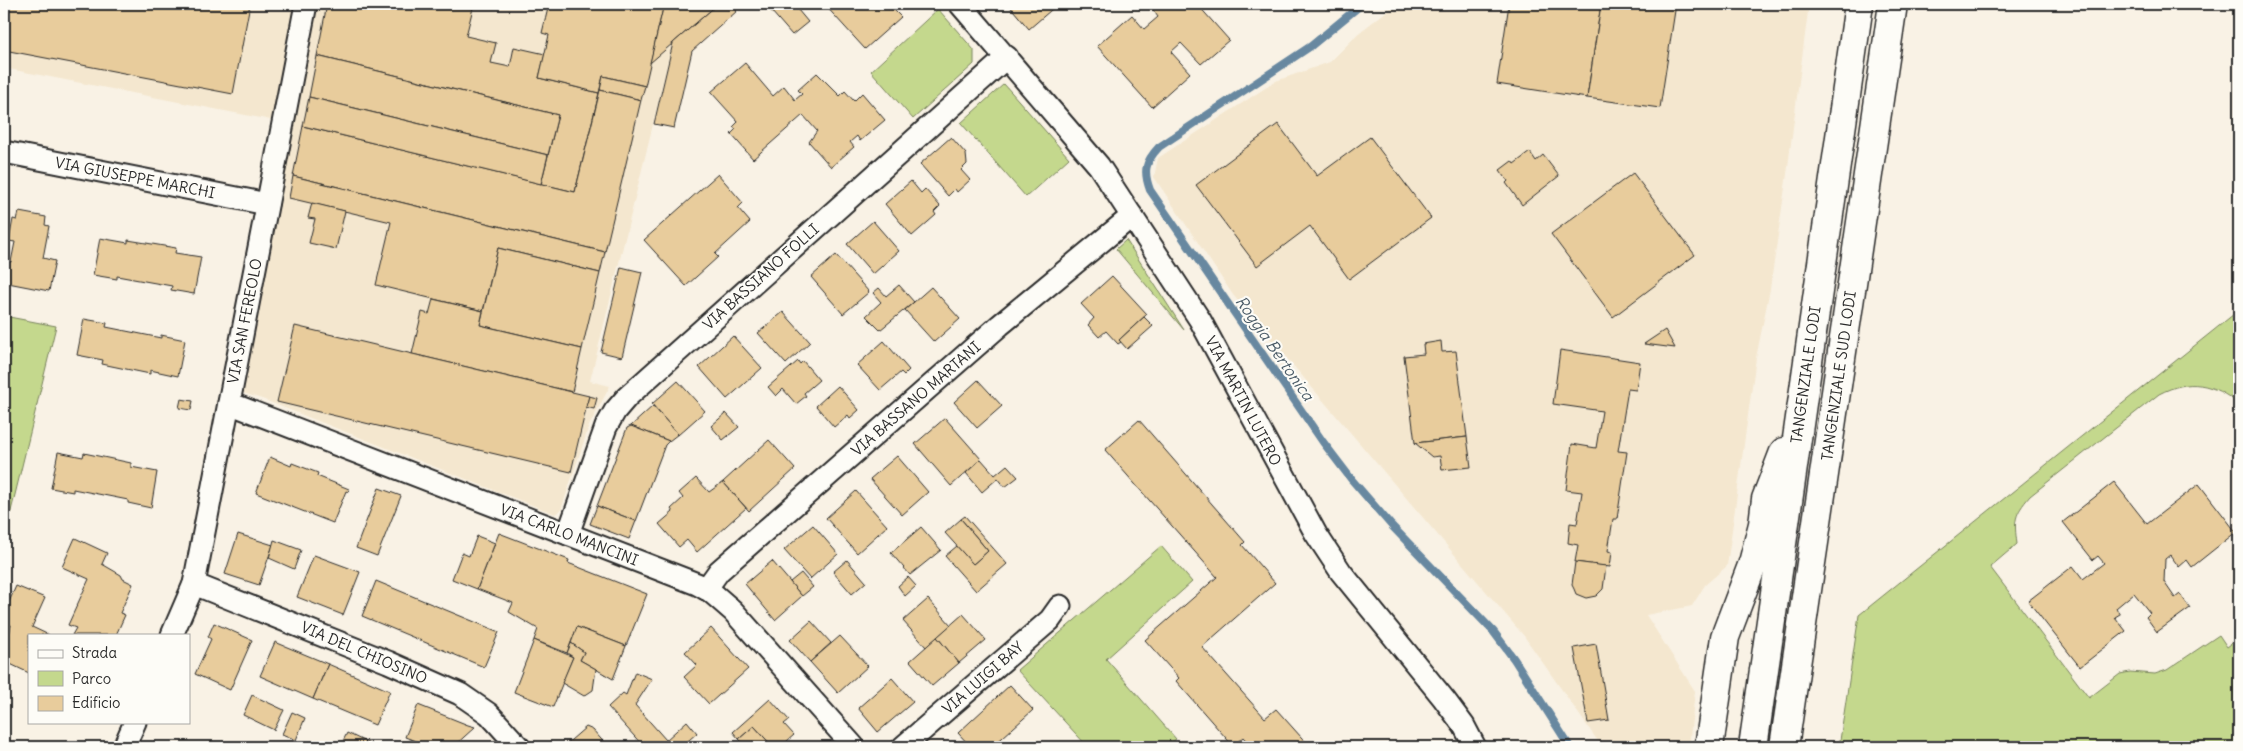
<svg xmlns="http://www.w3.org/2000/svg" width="2243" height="751" font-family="Delius,sans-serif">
<rect width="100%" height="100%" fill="#f9f2e5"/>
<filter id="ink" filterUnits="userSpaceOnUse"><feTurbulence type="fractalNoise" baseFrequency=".02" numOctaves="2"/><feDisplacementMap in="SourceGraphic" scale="10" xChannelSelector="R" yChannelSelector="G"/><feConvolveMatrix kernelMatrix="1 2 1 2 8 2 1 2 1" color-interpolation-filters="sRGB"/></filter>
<g filter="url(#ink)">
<g fill="#f4e7cf">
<polygon points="4,4 304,4 281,122 4,68"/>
<polygon points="309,4 718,4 673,43 590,381 610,386 589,426 561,510 555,514 262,399 234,390"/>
<polygon points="1396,4 1809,4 1787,174 1770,289 1756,358 1727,566 1705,585 1692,606 1646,615 1695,691 1689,747 1602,747 1524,636 1233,295 1154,177 1158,158 1276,81 1330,62 1360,32"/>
</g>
<g fill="#c4d88d" stroke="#78825c">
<polygon points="938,9 974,50 974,64 913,119 871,71"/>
<polygon points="1004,84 1069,158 1026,197 961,123"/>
<polygon points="1126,240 1184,330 1116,249"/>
<path d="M2239 310V404C2212 383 2190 378 2159 394L2030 496C2014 515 2014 520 2017 544L1990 567 2089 698 2120 674 2130 672 2155 674 2167 670 2219 635 2227 647 2239 638V747H1839L1859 615Z"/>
<polygon points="4,316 56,326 4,540"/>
<polygon points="1161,546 1192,582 1106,659 1176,739 1166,747 1088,747 1017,670"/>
</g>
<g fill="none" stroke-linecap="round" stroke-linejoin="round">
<path stroke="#6888a0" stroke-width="8" d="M1362 4 1311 46 1159 147C1145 162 1143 171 1150 190L1323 442 1352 480 1391 525 1493 631 1514 659 1570 747"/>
</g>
<g fill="#e8cc9c" stroke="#2b2b2b">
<polygon points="4,4 250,4 233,94 4,50"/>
<polygon points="327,4 474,4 466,36 496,43 491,63 510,67 514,47 545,54 539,78 599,93 575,192 541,184 558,115 317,56"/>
<polygon points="549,4 571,4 592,9 594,4 664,4 645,86 603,76 599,93 539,78 549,35 542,33"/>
<polygon points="664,4 718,4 650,63"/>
<polygon points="718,4 737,4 733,7 737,11 692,51 674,128 654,124 673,43"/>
<polygon points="765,4 793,4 808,22 792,35"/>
<polygon points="824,4 888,4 901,17 865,49"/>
<polygon points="1008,4 1058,4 1029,29"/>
<polygon points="1160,4 1197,4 1229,40 1201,64 1181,43 1171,52 1190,73 1152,107 1097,46 1132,15 1144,29 1158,17 1153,10"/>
<polygon points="1509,4 1601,4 1587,98 1497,84"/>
<polygon points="1601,4 1676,4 1660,108 1587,98"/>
<polygon points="317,56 558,115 548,155 309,97"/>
<polygon points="745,63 773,96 784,86 795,100 802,94 798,90 817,73 840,96 845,91 854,101 862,93 885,120 860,141 857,136 850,142 854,147 831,167 809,142 817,131 803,115 753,159 731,134 736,129 733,127 738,122 711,92"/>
<polygon points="603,76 645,86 641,100 600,90"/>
<polygon points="600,90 641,100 605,252 293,176 303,126 575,192"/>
<polygon points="309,97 548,155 541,184 303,126"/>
<polygon points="1278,124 1317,176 1370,137 1431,218 1349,279 1310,226 1257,266 1196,185"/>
<polygon points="951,137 966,154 967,164 961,170 970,180 957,192 955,189 948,196 920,164"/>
<polygon points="1530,152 1536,161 1543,155 1559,176 1522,205 1506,183 1508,181 1500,170 1512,161 1514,164"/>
<polygon points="1633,173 1695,255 1613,317 1551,234"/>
<polygon points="718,174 743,203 738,208 750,222 715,254 718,257 686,286 644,240"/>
<polygon points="293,176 605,252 600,273 498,248 483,311 376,285 391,222 289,198"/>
<polygon points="911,181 921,193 925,189 940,206 934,212 936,215 912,236 885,204"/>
<polygon points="312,203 345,211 336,249 309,243 315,219 308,218"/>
<polygon points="19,212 46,217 45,225 49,226 43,258 55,261 49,291 8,283 5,297 4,261 11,262 15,242 9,241 13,219 17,220"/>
<polygon points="873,221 899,251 873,274 847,244"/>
<polygon points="100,238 128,243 128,240 176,248 175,253 201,257 194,294 171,290 172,286 117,276 117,279 93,275"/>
<polygon points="498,248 600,273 582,349 480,325"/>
<polygon points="836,255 869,292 843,314 811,277"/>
<polygon points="621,267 642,272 622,357 601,352"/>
<polygon points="1112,276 1147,314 1119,340 1121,342 1118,344 1106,331 1099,337 1088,325 1094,318 1081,304"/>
<polygon points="899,285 914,302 880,330 866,316 881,302 873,293 879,288 886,296"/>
<polygon points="931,287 960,319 934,342 905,310"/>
<polygon points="433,299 483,311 480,325 582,349 572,392 412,354 422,312 429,314"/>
<polygon points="783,312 810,342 786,364 758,333"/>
<polygon points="1144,317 1153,326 1127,349 1119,340"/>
<polygon points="84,319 107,323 106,327 161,338 161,335 185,340 178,376 150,370 150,374 102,364 103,360 77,355"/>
<polygon points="295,326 589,396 571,472 277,402"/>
<polygon points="1665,330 1675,348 1644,344"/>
<polygon points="733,336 762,368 727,399 699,367"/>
<polygon points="884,341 909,370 904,375 901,372 880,390 857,365"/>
<polygon points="1441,341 1442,352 1456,351 1467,437 1415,443 1404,356 1424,354 1423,344"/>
<polygon points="1560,350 1640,362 1636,390 1628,389 1618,451 1627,452 1617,519 1613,519 1608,551 1612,552 1610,567 1575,562 1578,545 1568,543 1570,523 1577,524 1582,492 1566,490 1572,444 1596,448 1602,411 1553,404"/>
<polygon points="798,361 800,364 803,361 819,380 804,393 806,396 796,404 783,389 776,396 768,387"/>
<polygon points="978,380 1002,406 977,428 954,402"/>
<polygon points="678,381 705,411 678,435 652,404"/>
<polygon points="838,386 859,410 850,418 848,415 834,427 816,406"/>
<polygon points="589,396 597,398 594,409 586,407"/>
<polygon points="181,399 193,401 191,410 179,408"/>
<polygon points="653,406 678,434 669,441 631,426"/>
<polygon points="726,413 739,427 723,440 711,426"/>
<polygon points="945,418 981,459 951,486 915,444"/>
<polygon points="1139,420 1245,542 1242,545 1275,583 1202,647 1265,718 1276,709 1310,747 1252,747 1243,737 1233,746 1176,681 1179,678 1145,640 1217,577 1105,450"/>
<polygon points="631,426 669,441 665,445 636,521 597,506 627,428"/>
<polygon points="1467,437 1471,467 1442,470 1440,456 1432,457 1415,443"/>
<polygon points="769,440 795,469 749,511 723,482"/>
<polygon points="58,452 83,457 84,453 131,463 131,467 157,472 151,508 128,503 128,500 73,489 73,492 51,488"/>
<polygon points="897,456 928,492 902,515 870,479"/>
<polygon points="270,457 291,466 292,463 318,473 317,476 349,489 348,492 346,491 333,523 256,493"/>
<polygon points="981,459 995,475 1007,465 1018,477 1005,487 998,478 982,492 966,473"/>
<polygon points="696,478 709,492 723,482 746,508 697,552 687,540 679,547 659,524 673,512 671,509 683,498 679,493"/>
<polygon points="2114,482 2147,524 2199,484 2236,532 2192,567 2187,560 2179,567 2170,555 2165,559 2164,582 2175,598 2180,594 2190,608 2157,632 2146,617 2150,613 2134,593 2116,608 2120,614 2115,617 2126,631 2080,667 2028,601 2073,566 2083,579 2104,563 2098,556 2093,560 2063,522"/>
<polygon points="379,488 401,496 377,556 356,548"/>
<polygon points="856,491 887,526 857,553 826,518"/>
<polygon points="597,506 636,521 629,539 590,524"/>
<polygon points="965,516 1007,564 976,591 945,556 957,546 973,564 988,551 961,519"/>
<polygon points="961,519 988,551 973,564 945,533"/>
<polygon points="813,525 838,554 810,579 784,550"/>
<polygon points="921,527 941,550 910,575 891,553"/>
<polygon points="499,533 569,560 568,563 647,594 626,646 577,627 567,653 534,640 538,629 509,612 513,603 477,589"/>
<polygon points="238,534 273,545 259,585 225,574"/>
<polygon points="477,536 495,543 477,589 452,579 462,553 469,556"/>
<polygon points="75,538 107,553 102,564 121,575 123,579 133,584 120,613 125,615 116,635 72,635 76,628 68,625 89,579 62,567"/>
<polygon points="274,540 301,550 294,569 269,558"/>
<polygon points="314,555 360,572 343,615 297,597"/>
<polygon points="847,560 866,582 852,594 833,572"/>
<polygon points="772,561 802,596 775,620 745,584"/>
<polygon points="1575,562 1606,566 1603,589 1596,596 1586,598 1576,594 1574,589 1572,585"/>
<polygon points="801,573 813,587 802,596 790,582"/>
<polygon points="908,577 916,586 905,596 898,586"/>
<polygon points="376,581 499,632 484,667 362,616"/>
<polygon points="16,586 45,598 32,627 49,635 29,635 29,673 4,661 11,625 4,622 4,613"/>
<polygon points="928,599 951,625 926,647 903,621"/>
<polygon points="963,614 986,640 959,663 937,637"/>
<polygon points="811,621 831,643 810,662 790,640"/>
<polygon points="214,623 252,640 230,690 195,674 211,639 208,637"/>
<polygon points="577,627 626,646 613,679 580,660 584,652 571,643"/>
<polygon points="711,628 748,669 709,704 684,677 697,665 685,652"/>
<polygon points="840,636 868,666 838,693 810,662"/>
<polygon points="937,637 959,663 932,686 910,661"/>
<polygon points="534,640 573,657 553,707 514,692"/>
<polygon points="275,642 328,664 313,699 260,676"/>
<polygon points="571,643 584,652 580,660 596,669 593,690 584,696 562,683 573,657 567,653"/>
<polygon points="1596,644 1609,720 1588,723 1574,648"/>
<polygon points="328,664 390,691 375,725 313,699"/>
<polygon points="635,672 652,679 635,705 666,740 687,721 697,733 681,747 670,746 668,747 644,747 608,707 623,693 626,695"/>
<polygon points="892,678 913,702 878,732 858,708"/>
<polygon points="1010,685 1033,710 992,747 971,747 958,733"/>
<polygon points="252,695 284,710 274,730 243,715"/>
<polygon points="770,699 789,720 784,724 794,735 787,741 792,747 773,747 754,726 739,739 733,732"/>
<polygon points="418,705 468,725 475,727 453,747 431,747 405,737"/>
<polygon points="292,712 305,718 296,740 282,734"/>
<polygon points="754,726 773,747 747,747 739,739"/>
<polygon points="586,727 593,730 608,747 563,747"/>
<polygon points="347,733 376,747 340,747"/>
</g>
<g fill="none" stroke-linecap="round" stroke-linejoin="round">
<defs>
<g id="street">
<polyline points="960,4 1099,166 1200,320 1316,534 1341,572 1444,699 1464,726 1475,747"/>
<polyline points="4,152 267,204"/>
<polyline points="229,403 697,584 710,591 733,611 854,747"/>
<polyline points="568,534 606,427 615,411 627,397 1007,57"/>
<polyline points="194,584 388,662 460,694 489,714 519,747"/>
<polyline points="706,589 719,571 1000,325 1132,216"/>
<polyline points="172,635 194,584 306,4"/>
<polyline points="124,747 135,722"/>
<polyline points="903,747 1050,620 1060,606"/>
</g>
<g id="highway">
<polyline points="1709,747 1725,637 1753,563 1763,524 1766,499 1784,452"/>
<polyline points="1753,747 1859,4"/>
<polyline points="1784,747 1893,4"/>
</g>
</defs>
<use href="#street" stroke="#2b2b2b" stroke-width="25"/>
<use href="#highway" stroke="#2b2b2b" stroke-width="31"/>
<use href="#street" stroke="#fdfcf7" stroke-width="21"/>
<use href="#highway" stroke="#fdfcf7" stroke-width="28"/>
</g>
</g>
<g text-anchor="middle" stroke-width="4" stroke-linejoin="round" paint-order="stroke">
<g font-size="15" fill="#2b2b2b" stroke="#fdfcf7">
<text transform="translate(135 178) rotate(11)" y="5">VIA GIUSEPPE MARCHI</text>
<text transform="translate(761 277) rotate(-42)" y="5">VIA BASSIANO FOLLI</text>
<text transform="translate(245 321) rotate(-79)" y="5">VIA SAN FEREOLO</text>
<text transform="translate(1806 375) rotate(-82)" y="5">TANGENZIALE LODI</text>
<text transform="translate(1839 376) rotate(-82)" y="5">TANGENZIALE SUD LODI</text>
<text transform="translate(916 399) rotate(-41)" y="5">VIA BASSANO MARTANI</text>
<text transform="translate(1243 401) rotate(62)" y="5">VIA MARTIN LUTERO</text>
<text transform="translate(569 535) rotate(21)" y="5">VIA CARLO MANCINI</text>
<text transform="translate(364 653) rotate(23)" y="5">VIA DEL CHIOSINO</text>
<text transform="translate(983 678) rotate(-41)" y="5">VIA LUIGI BAY</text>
</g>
<g font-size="16" font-style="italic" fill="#495a66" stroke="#fdfcf7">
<text transform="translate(1275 348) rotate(55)" y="6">Roggia Bertonica</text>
</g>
</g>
<rect width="2243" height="751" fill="none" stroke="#fdfcf7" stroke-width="20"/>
<rect x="10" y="10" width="2223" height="731" fill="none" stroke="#2b2b2b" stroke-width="2" filter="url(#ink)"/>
<rect x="28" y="634" width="162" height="90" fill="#fdfcf7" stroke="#a9a8a5"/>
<rect x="38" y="650" width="25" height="8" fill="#fdfcf7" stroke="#a9a8a5"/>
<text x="72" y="658" font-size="15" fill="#2b2b2b">Strada</text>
<rect x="38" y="671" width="25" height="15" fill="#c4d88d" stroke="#a9a8a5"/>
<text x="72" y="684" font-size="15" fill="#2b2b2b">Parco</text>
<rect x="38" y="696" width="25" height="15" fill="#e8cc9c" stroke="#a9a8a5"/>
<text x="72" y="708" font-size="15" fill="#2b2b2b">Edificio</text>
</svg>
